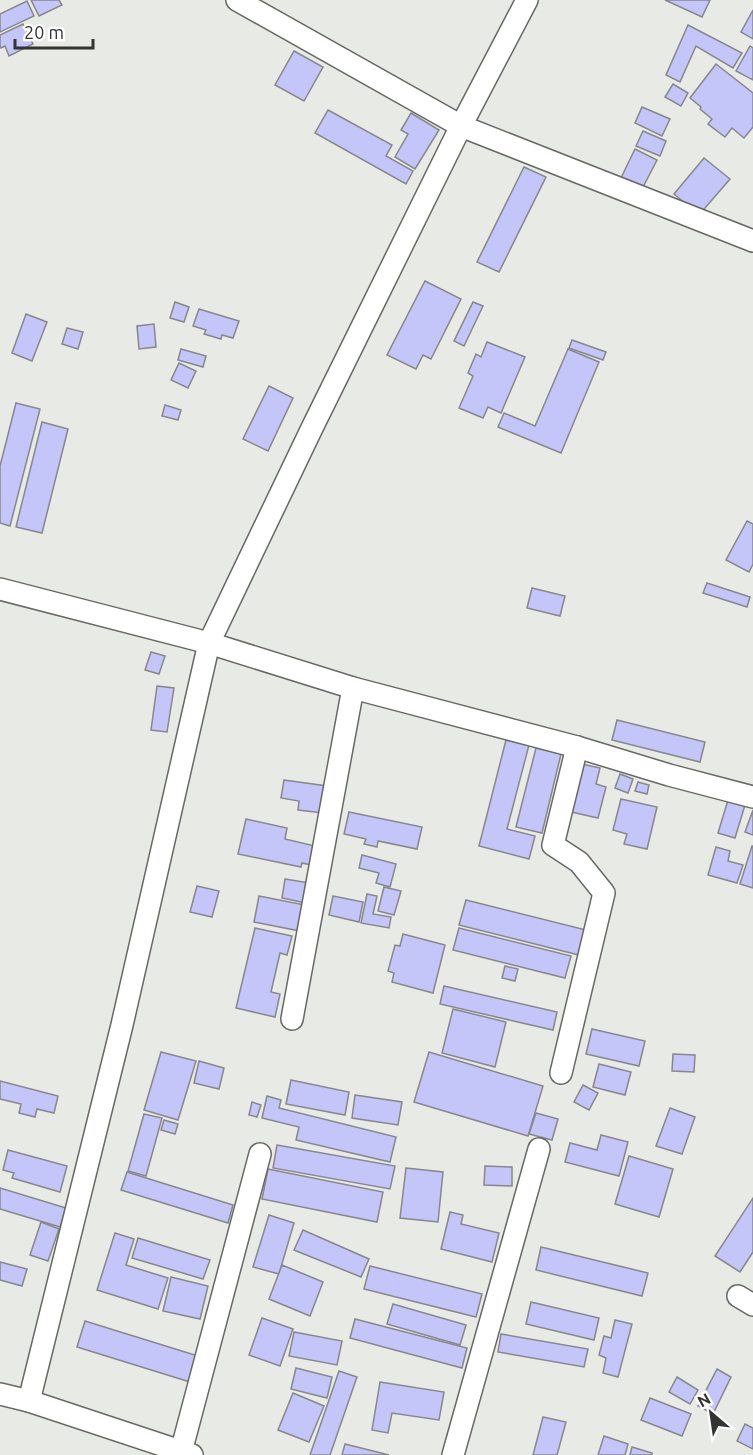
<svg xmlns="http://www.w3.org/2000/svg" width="753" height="1455" font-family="Ubuntu,sans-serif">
<rect width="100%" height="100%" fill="#e8eae5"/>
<g fill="#c4c5f9" stroke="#87878d" stroke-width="1.5">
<polygon points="31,0 59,0 62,5 39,16"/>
<polygon points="665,0 710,0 702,17"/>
<polygon points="27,1 34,16 0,32 0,14"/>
<polygon points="753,10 753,39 741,32"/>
<polygon points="23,24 33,44 9,56 5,46 1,48 0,46 0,35"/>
<polygon points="688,25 742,53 733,68 696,46 680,82 666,75"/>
<polygon points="750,46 753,48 753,80 736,71"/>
<polygon points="294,51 323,67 304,101 275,85"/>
<polygon points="716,64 753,93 753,127 744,138 732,128 725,137 708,124 712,119 700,109 701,107 690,98"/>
<polygon points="673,84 688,93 681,106 665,97"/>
<polygon points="642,107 670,119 662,136 635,123"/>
<polygon points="328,110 392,145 386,156 413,171 406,184 315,133"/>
<polygon points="411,113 439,130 415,169 395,157 408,134 401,130"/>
<polygon points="643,131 666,141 660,156 636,146"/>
<polygon points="635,149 657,160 642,189 621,178"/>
<polygon points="704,158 730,179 699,215 674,194"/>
<polygon points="524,167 546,177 499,272 477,262"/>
<polygon points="425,281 461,299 431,359 423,355 416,369 387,355"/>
<polygon points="175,302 189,307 184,322 170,318"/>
<polygon points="473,302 483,306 464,346 454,341"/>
<polygon points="199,309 239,321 233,338 222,335 221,339 204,334 206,330 193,326"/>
<polygon points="26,314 47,322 32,361 12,353"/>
<polygon points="154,324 156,347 139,349 137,326"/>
<polygon points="67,328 83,332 78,349 62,344"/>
<polygon points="572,340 606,352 603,360 569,348"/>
<polygon points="487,342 525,357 501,413 488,407 483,418 459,408 473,376 468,373 476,354 481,357"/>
<polygon points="181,349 206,356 203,367 178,360"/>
<polygon points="568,349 599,362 561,453 498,427 504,413 535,426"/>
<polygon points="179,363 196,371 188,388 171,380"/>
<polygon points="269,386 293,398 268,451 243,439"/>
<polygon points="16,403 40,409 10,526 0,523 0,466"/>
<polygon points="165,405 181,410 178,420 162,416"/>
<polygon points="42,422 68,429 42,533 16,527"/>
<polygon points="747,521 753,524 753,564 749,572 726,560"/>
<polygon points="707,583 750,597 747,607 703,593"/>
<polygon points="532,588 565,596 560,616 527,608"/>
<polygon points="151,652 165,656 159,674 145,670"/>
<polygon points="157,686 174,688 167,732 151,730"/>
<polygon points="617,720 705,742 700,762 612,740"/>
<polygon points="506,740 529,745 507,829 535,836 529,859 479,846"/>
<polygon points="536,748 561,754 542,833 516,827"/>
<polygon points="582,764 600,768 596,784 606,787 598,818 571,812"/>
<polygon points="620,774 633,779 628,793 615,788"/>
<polygon points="284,780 327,786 323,813 298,810 299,801 281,798"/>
<polygon points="638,782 649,785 647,794 635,791"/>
<polygon points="621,799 657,807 647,849 624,844 627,834 613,830"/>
<polygon points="728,800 745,805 735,838 718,833"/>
<polygon points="753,810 753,835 745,832"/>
<polygon points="349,812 422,827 417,849 378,841 377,847 364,844 366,839 344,834"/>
<polygon points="246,819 287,828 285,839 315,846 311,865 302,863 301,867 238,854"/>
<polygon points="752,846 753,846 753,888 740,884"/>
<polygon points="716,847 730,851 728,861 743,865 737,883 708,875"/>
<polygon points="362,855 396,864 390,887 376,883 379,873 359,868"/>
<polygon points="285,879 310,883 306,903 282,898"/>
<polygon points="197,886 219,891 212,917 190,912"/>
<polygon points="384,887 401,891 394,915 378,911"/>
<polygon points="367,894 377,896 373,914 391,917 389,928 361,923"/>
<polygon points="259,896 305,905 300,931 254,922"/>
<polygon points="333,896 363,902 359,922 329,915"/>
<polygon points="466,900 586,930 579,955 459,925"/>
<polygon points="255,928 292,936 287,955 280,953 271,992 280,994 275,1017 236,1008"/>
<polygon points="459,928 571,956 565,978 453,950"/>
<polygon points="403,934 445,945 433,993 392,982 394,973 388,971 395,945 400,946"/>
<polygon points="505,966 518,969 515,981 502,978"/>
<polygon points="444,986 557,1012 553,1030 440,1004"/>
<polygon points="453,1009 506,1022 495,1067 442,1053"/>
<polygon points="592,1029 645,1041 639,1066 586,1054"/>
<polygon points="161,1052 196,1061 178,1120 144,1110"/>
<polygon points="429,1052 543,1086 528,1136 414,1102"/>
<polygon points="673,1054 695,1055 694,1072 672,1071"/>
<polygon points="199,1061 224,1068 219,1089 194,1083"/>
<polygon points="599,1064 631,1072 625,1095 593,1087"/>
<polygon points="291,1080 349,1092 345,1115 286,1104"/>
<polygon points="0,1081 58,1096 54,1113 37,1109 35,1117 19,1113 21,1104 0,1099"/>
<polygon points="583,1085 598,1093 589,1110 574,1102"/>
<polygon points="355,1095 402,1102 398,1125 352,1118"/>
<polygon points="267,1096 281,1100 279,1108 396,1137 390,1162 296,1140 299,1127 262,1118"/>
<polygon points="252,1102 261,1105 257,1117 249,1115"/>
<polygon points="670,1108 695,1117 682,1154 656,1146"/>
<polygon points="536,1113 558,1119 552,1140 529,1134"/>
<polygon points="144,1114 162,1118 146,1176 128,1171"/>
<polygon points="164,1120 178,1124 175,1134 161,1130"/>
<polygon points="601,1135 628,1142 619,1176 565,1162 570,1143 597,1150"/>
<polygon points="277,1145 395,1166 390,1189 273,1168"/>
<polygon points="8,1150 67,1166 60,1192 12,1178 14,1173 3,1170"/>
<polygon points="629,1156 673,1169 659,1217 615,1204"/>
<polygon points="485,1166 512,1167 512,1186 484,1185"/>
<polygon points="406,1168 443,1172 438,1222 400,1218"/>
<polygon points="268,1169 383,1192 377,1222 262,1199"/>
<polygon points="127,1172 233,1205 228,1223 121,1190"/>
<polygon points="0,1188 66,1208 60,1227 0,1209"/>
<polygon points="753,1198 753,1252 740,1272 715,1256"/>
<polygon points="450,1212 463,1215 461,1224 499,1233 492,1262 441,1249"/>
<polygon points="269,1215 294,1223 279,1274 253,1267"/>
<polygon points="41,1222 59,1229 48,1261 30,1255"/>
<polygon points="303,1230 369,1259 361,1277 294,1250"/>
<polygon points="115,1233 134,1239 126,1265 168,1278 158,1309 97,1290"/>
<polygon points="138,1238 210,1260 203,1279 132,1258"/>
<polygon points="541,1247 648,1273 642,1296 536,1270"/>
<polygon points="0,1262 27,1269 22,1286 0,1280"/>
<polygon points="282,1265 323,1282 310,1316 269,1299"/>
<polygon points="370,1266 482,1294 476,1317 364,1289"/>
<polygon points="171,1277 208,1286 200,1319 163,1311"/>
<polygon points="531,1302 599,1318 594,1340 526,1324"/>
<polygon points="393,1304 466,1325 460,1345 387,1324"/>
<polygon points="262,1318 293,1329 280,1366 249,1355"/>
<polygon points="355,1319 467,1348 462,1368 350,1338"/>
<polygon points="615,1320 632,1324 618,1377 603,1373 606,1358 599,1355 604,1336 611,1338"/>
<polygon points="85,1321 198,1356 190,1382 77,1347"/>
<polygon points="294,1332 342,1341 337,1365 289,1356"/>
<polygon points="501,1334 588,1349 584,1367 498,1352"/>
<polygon points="296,1368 332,1377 327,1398 291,1389"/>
<polygon points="717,1369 731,1377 713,1414 698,1406"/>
<polygon points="339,1371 357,1377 330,1455 310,1455"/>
<polygon points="677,1377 698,1390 690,1404 669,1392"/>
<polygon points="380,1382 444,1392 439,1420 392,1413 388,1433 372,1430"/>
<polygon points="293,1393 324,1406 309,1442 278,1430"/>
<polygon points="650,1398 691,1414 682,1436 641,1420"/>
<polygon points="543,1417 566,1422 557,1455 533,1455"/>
<polygon points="745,1424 753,1428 753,1449 737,1441"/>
<polygon points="604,1436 628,1444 625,1455 598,1455"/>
<polygon points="345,1444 389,1455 342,1455"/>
<polygon points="632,1447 652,1453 652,1455 630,1455"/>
</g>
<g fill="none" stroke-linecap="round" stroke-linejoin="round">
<defs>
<g id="minor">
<polyline points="237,0 461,126 753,241"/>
<polyline points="0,589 209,643 353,688 577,747 669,775 753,797"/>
<polyline points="292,1019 353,688"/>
<polyline points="561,1073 604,893 579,862 553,845 577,747"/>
<polyline points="738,1296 753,1305"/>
<polyline points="0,1394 29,1401 192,1455"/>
<polyline points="29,1401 122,1025 209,643 312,428 461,126 527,0"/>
<polyline points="181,1452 260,1154"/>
<polyline points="453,1455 539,1149"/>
</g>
</defs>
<use href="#minor" stroke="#676964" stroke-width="24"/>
<use href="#minor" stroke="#fff" stroke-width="21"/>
</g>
<g transform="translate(711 1413) rotate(331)" stroke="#ffffff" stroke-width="4.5" paint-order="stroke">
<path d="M0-4.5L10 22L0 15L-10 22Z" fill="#343432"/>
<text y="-9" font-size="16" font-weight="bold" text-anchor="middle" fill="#343432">N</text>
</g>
<path d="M15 39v9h78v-9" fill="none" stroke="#343432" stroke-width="3"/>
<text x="24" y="39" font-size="18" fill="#343432" stroke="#ffffff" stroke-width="4.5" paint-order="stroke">20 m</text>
</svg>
